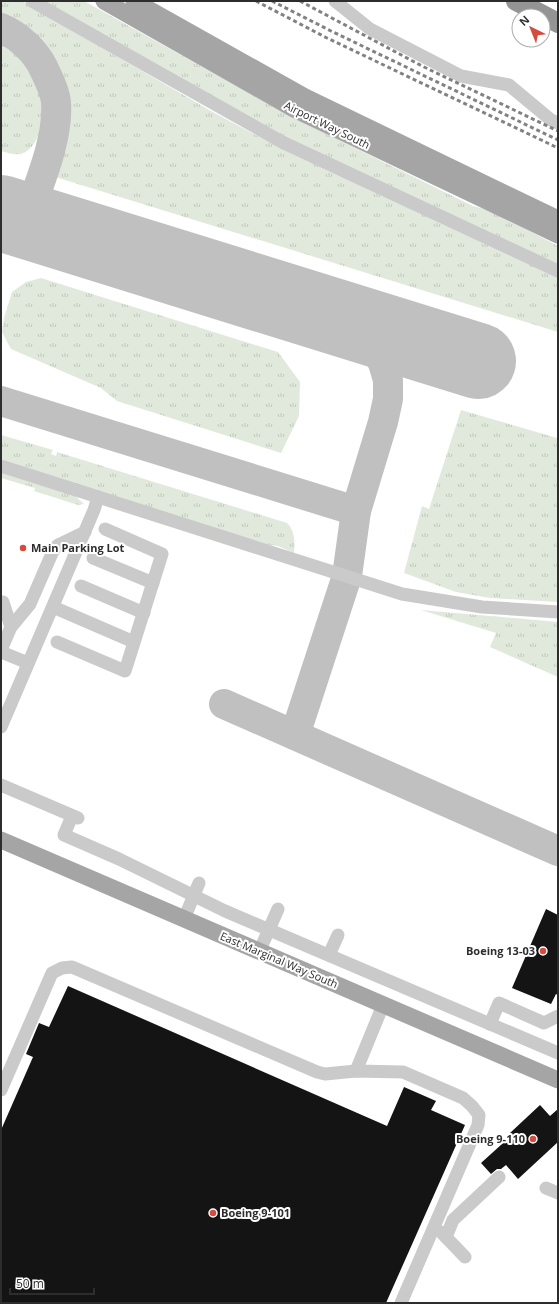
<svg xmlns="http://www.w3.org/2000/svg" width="559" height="1304" font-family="'Open Sans',sans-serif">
<defs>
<pattern id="grass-tufts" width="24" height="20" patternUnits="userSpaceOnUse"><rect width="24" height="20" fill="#e1e9dc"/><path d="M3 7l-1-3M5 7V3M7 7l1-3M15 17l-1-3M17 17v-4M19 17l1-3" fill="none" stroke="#c1c8bd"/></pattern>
</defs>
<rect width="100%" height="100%" fill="#fff"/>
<g fill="url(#grass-tufts)">
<path d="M1 1H22L211 111 265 140 558 276V332L52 176C59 155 67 135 66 113 63 75 38 32 1 18Z"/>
<polygon points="43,1 84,1 294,118 473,206 492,211 558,246 558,265 277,134"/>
<path d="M1 39 7 42C13 49 30 63 34 71 44 94 49 120 35 142 25 157 17 156 1 151Z"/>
<polygon points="41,278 278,352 300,382 299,416 281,453 117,401 101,388 11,349 2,332 4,318 12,292 26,282"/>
<polygon points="461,410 557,438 558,435 558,602 490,598 456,592 404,573 422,506 429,509"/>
<path d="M1 435 53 450 51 454 56 456 57 452 287 523C295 531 295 542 294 553L278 546 270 545 268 548 1 459Z"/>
<polygon points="1,470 72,493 84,504 78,505 34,491 35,488 1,478"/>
<polygon points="421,610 558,622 558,677 490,647 496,633"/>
</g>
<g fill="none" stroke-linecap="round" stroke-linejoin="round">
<g stroke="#c0c0c0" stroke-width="30">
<path d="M1 28C18 35 35 51 43 67 48 78 55 90 56 102 59 139 38 186 26 221"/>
<polyline points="1,401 356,511"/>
<polyline points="224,704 558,851"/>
<polyline points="295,735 347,576 356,511 383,422 388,399 388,380 383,363 373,346 365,336 334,317"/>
</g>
<polyline stroke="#c0c0c0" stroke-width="76" points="1,213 478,361"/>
</g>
<g fill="#141414">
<polygon points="546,909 558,915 558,995 556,994 551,1004 512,988"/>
<polygon points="68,986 387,1126 404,1087 436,1101 431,1110 465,1125 386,1303 1,1303 1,1130 33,1057 26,1054 39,1023 49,1027"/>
<polygon points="540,1105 550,1116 558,1109 558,1142 518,1179 506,1165 501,1169 497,1169 491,1174 481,1163 512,1135 510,1133"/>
</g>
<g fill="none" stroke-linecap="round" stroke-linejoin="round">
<g stroke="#cacaca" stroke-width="13">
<polyline points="32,1 282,142 558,271"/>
<polyline points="335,1 370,29 461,76 509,85 551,120 558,123"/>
<polyline points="1,466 402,594 482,607 558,612"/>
<polyline points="93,558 153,583"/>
<polyline points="81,586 144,613"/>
<polyline points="3,602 11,627"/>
<polyline points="53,607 134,642"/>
<polyline points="57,642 125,671 162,554 105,529"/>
<polyline points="1,650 11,627 30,604 53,551 58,545 85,532"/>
<polyline points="1,652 28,663"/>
<polyline points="1,727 94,510 98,497"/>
<polyline points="1,785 78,818"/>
<polyline points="72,816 64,835 119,859 225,911 558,1053"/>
<polyline points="184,919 199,883"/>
<polyline points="259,952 278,909"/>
<polyline points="329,955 338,935"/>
<polyline points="490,1024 499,1003 544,1023 558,1016"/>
<polyline points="356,1071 383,1005"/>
<polyline points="1,1090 52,973 62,968 72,967 317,1072 325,1074 356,1071 403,1072 463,1098 472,1106 479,1115 478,1125 401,1303"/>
<polyline points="546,1188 558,1193"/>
<polyline points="441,1232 465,1257"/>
<polyline points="446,1237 453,1220 499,1177"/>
</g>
<g stroke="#a5a5a5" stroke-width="17">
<polyline points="104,1 294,109 558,235"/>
<polyline points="134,1 305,97 558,219"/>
<polyline points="1,840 558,1080"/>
</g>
<polyline stroke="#949494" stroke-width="20" points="516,1 558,23"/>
<g stroke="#828282" stroke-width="3" stroke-dasharray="4 3" stroke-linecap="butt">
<polyline points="256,1 327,38 558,148"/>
<polyline points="272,1 331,31 558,140"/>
<polyline points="300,1 422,66 558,131"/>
</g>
</g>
<g fill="#d44c3f" stroke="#fff" stroke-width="1.5">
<circle cx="23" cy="548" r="4"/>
<circle cx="543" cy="951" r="4"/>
<circle cx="533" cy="1139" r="4"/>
<circle cx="213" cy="1213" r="4"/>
</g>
<g text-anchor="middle" stroke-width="4" stroke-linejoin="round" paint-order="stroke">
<g font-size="11" fill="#2d2d2d" stroke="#fff">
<text transform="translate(327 125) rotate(26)" y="4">Airport Way South</text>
<text transform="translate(279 960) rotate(23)" y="4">East Marginal Way South</text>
</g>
<g font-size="11" font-weight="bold" fill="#2d2d2d" stroke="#fff" text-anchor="start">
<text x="31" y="552">Main Parking Lot</text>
<text x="535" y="955" text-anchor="end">Boeing 13-03</text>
<text x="525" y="1143" text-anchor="end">Boeing 9-110</text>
<text x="221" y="1217">Boeing 9-101</text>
</g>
</g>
<rect width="559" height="1304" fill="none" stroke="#2d2d2d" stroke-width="4"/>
<g transform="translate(531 28) rotate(317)"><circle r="19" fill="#ffffff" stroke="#ababab"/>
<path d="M0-3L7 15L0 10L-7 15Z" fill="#d44c3f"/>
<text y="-6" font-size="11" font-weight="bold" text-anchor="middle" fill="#2d2d2d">N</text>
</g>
<path d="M10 1288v6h84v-6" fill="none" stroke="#2d2d2d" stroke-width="2"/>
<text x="16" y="1288" font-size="12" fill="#2d2d2d" stroke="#ffffff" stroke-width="3" paint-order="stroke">50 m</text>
</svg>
